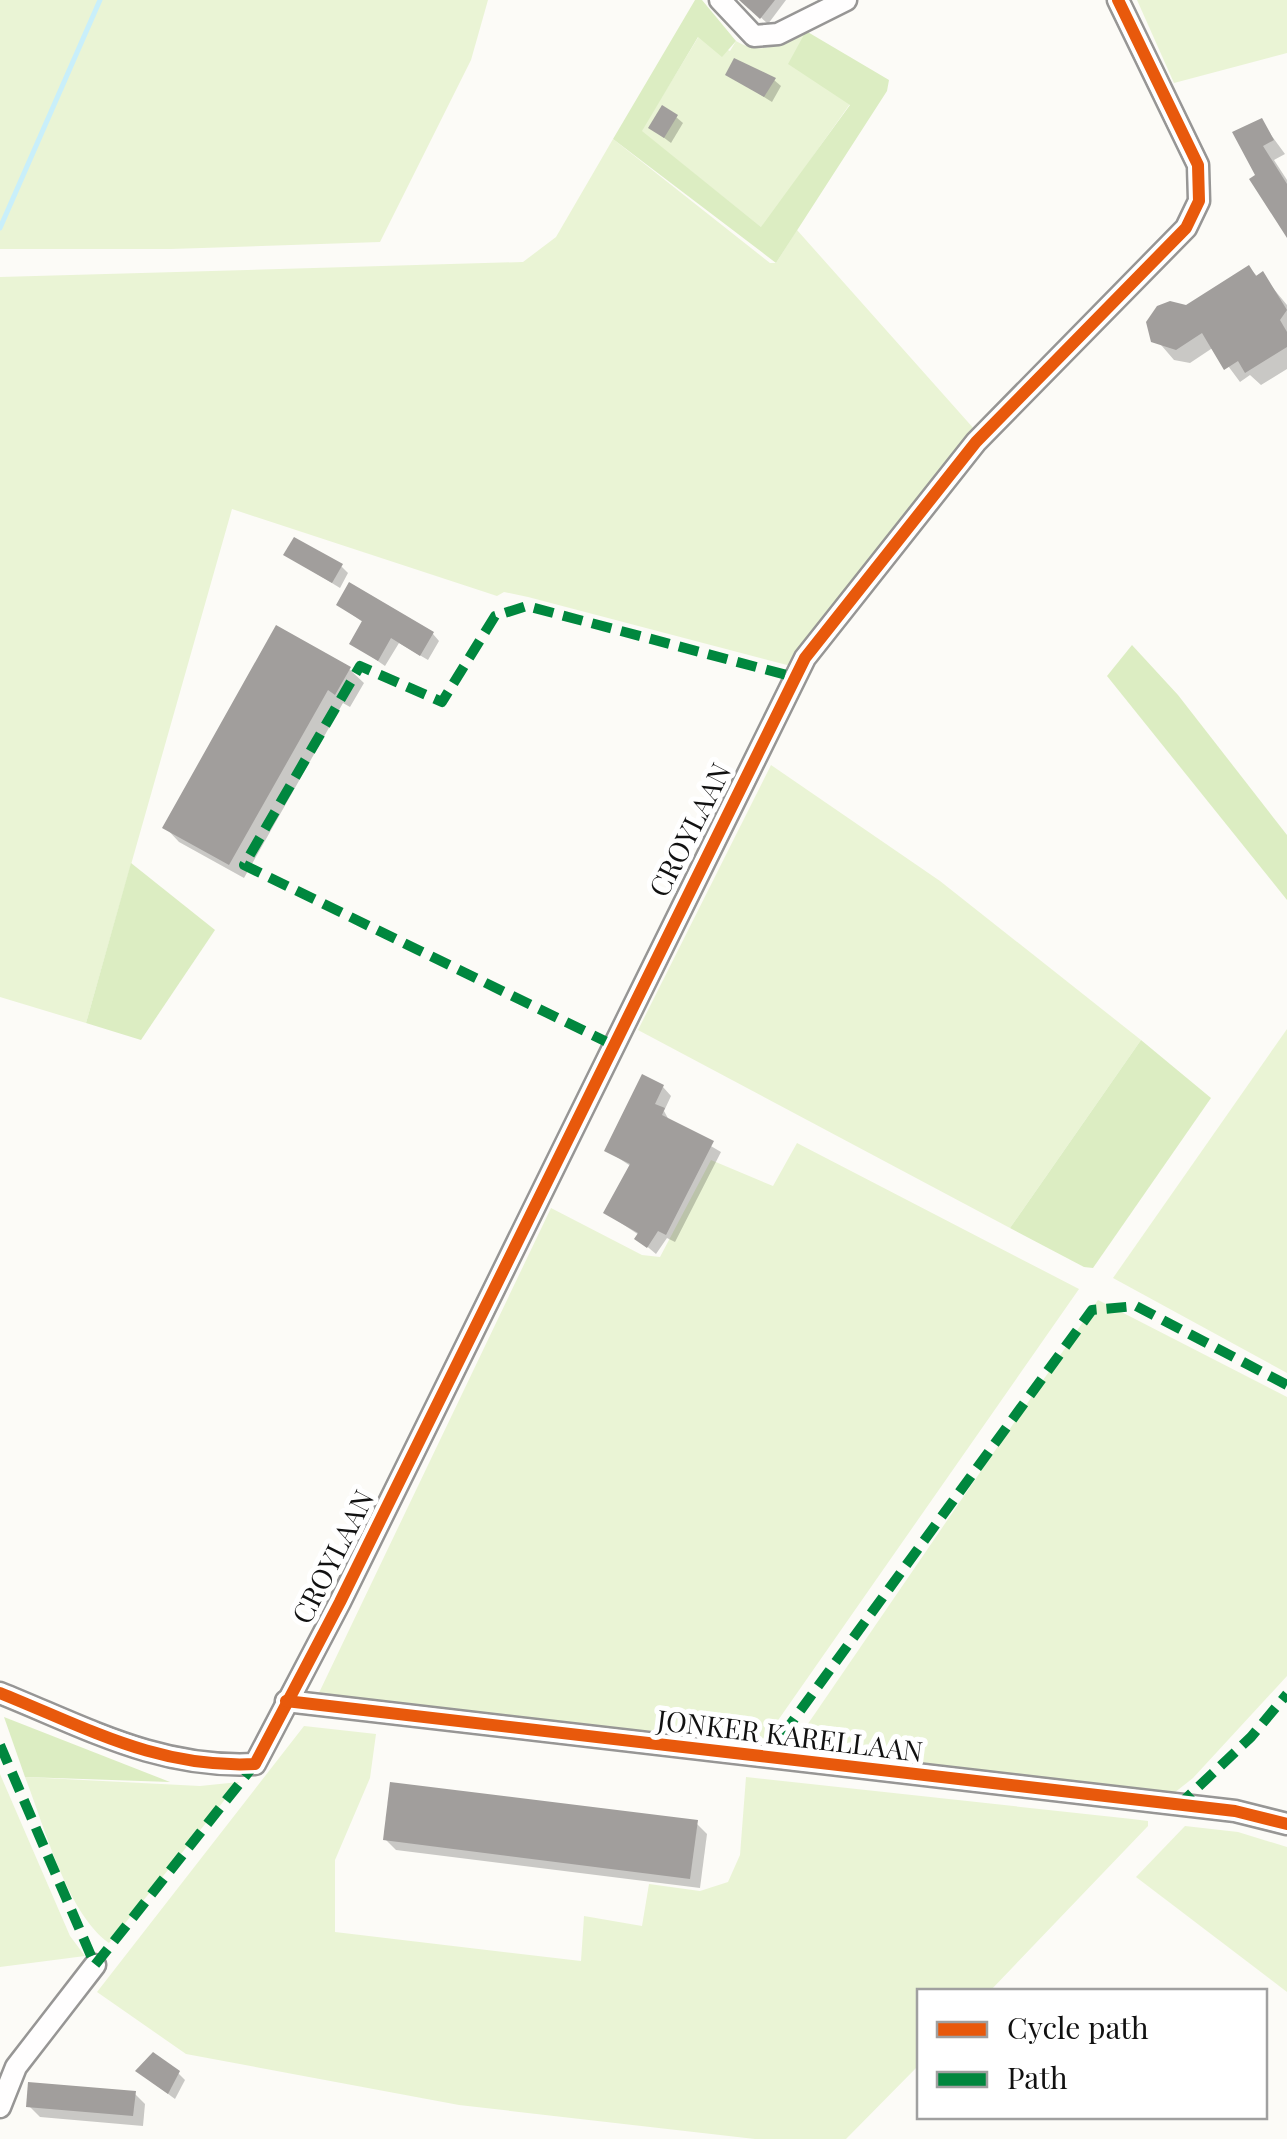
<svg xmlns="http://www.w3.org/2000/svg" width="1287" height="2139" font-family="'Playfair Display',serif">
<rect width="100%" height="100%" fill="#fcfbf7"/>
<g fill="#eaf4d5">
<polygon points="0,0 488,0 471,60 380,242 171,249 0,249"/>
<polygon points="1137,0 1287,0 1287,53 1174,83"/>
<path d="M806 31 850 104 762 228 641 131 699 36 730 51 736 41C762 57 781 43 806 31Z"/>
<polygon points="613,139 770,263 776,263 797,230 975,430 794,664 787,665 528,597 504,592 497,596 232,509 86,1023 0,997 0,277 523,262 556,237"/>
<polygon points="771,765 940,881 1141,1040 1010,1228 638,1030"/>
<polygon points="1287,1029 1287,1373 1113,1278"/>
<polygon points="797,1143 1079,1289 758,1749 317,1697 551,1208 642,1255 660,1257 711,1160 773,1186"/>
<polygon points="1098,1300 1287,1397 1287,1676 1193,1778 1169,1797 788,1753"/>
<polygon points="304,1726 376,1734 370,1778 335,1860 335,1932 581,1961 584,1916 642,1926 649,1884 700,1891 728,1882 740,1855 746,1777 1132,1819 1148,1821 1148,1826 990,1991 919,1992 919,2065 846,2139 755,2139 459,2105 186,2054 97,1992"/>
<polygon points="0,1774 70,1936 85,1956 0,1967"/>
<path d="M25 1777 200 1786 239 1782 109 1943C67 1913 44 1825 25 1777Z"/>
<polygon points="1185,1826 1238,1832 1287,1847 1287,1992 1136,1877"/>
</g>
<g fill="#dcedc2">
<polygon points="695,0 702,0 736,41 722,57 698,37 642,131 761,227 850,105 788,64 806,31 889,80 887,91 776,263 613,139"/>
<polygon points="1132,645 1178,695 1287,835 1287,900 1107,676"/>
<polygon points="131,863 215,930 141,1040 86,1023"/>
<polygon points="1141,1040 1211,1098 1093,1268 1084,1267 1010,1228"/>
<polygon points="4,1717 170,1782 25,1777"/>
</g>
<g fill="#0003">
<polygon points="742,0 786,0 768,24"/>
<polygon points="728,74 774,80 781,86 772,102"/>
<polygon points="676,117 683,123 671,143 651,128"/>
<polygon points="1261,121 1285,154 1274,160 1287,180 1287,234 1258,176"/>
<polygon points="1249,268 1258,277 1262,275 1287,305 1287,369 1261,385 1250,375 1240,382 1214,347 1190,363 1174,360 1149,331"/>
<polygon points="286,555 341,566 348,573 340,588"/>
<polygon points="339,605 433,634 439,641 428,660 399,643 385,666 352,643 364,623"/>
<polygon points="349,669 364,683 350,707 343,703 244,878 179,842 165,827"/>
<polygon points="663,1087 671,1096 664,1111 670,1122 721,1152 675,1242 667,1238 656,1254 637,1238 639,1235 606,1213 632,1167 608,1151"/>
<polygon points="696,1823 707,1834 700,1888 396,1850 385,1839"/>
<polygon points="178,2073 185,2080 175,2099 145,2077"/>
<polygon points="134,2093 145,2104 143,2126 40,2117 29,2106"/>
</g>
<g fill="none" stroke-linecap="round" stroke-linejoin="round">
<polyline stroke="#c9effa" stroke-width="5" points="0,228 100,0"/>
</g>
<g fill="#a19e9c">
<polygon points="739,0 775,0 760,19"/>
<polygon points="734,58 776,78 764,97 725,75"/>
<polygon points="662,105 678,115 664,138 648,128"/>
<polygon points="1262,118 1274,140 1263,146 1287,184 1287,238 1249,179 1255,175 1232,132"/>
<polygon points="1249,265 1256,276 1263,271 1287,310 1280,320 1287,332 1287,347 1245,373 1238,361 1224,370 1202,333 1176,350 1151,342 1146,322 1157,306 1170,301 1186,305"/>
<polygon points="294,537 343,564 332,583 283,555"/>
<polygon points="349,582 434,632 420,656 391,638 378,661 349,644 362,621 336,605"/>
<polygon points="276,625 351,667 335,695 328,690 229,865 162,828"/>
<polygon points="642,1074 664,1085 655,1104 665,1108 662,1115 714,1141 666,1235 658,1231 647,1248 634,1239 638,1233 603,1213 630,1164 604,1151"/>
<polygon points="390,1782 698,1820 690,1879 383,1840"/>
<polygon points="153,2052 180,2071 168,2094 135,2071"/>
<polygon points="28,2082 136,2091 133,2116 26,2107"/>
</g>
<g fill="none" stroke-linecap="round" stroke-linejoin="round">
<defs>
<g id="minor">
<polyline points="720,0 754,36 778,34 846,0"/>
<path d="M0 1693C87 1728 159 1769 255 1764L340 1602 805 658 976 442 1186 228 1199 201 1198 165 1118 0"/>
<polyline points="286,1701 1235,1811 1287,1824"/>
<polyline points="0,2107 16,2067 95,1965"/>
</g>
</defs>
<use href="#minor" stroke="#979695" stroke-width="25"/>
<use href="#minor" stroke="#fffefe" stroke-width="20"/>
<g stroke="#00873e" stroke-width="10" stroke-dasharray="20 10" stroke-linecap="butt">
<polyline points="611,1044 244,865 360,666 442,702 495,616 527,606 794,677"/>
<polyline points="0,1745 95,1965 255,1764"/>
<polyline points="765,1759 1092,1310 1136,1306 1287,1385"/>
<polyline points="1177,1807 1251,1737 1287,1694"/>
</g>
<defs>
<g id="cycleway">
<path d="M0 1693C87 1728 159 1769 255 1764L340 1602 805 658 976 442 1186 228 1199 201 1198 165 1118 0"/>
<polyline points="286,1701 1235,1811 1287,1824"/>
</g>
</defs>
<use href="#cycleway" stroke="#fff" stroke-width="19"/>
<use href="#cycleway" stroke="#e8590c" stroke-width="12"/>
</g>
<g text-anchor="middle" stroke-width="10" stroke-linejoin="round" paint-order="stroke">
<g font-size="28" fill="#111" stroke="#fff">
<text transform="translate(690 830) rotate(-63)" y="10">CROYLAAN</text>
<text transform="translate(333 1557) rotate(-63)" y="10">CROYLAAN</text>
<text transform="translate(790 1736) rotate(7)" y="10">JONKER KARELLAAN</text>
</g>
</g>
<rect x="917" y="1989" width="350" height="130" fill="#ffffff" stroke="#a0a0a0" stroke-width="2.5"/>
<rect x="937" y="2022" width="50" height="15" fill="#e8590c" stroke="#a0a0a0" stroke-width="2.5"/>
<text x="1007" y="2039" font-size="30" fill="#111111">Cycle path</text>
<rect x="937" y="2072" width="50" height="15" fill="#00873e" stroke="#a0a0a0" stroke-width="2.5"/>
<text x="1007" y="2089" font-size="30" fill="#111111">Path</text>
</svg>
